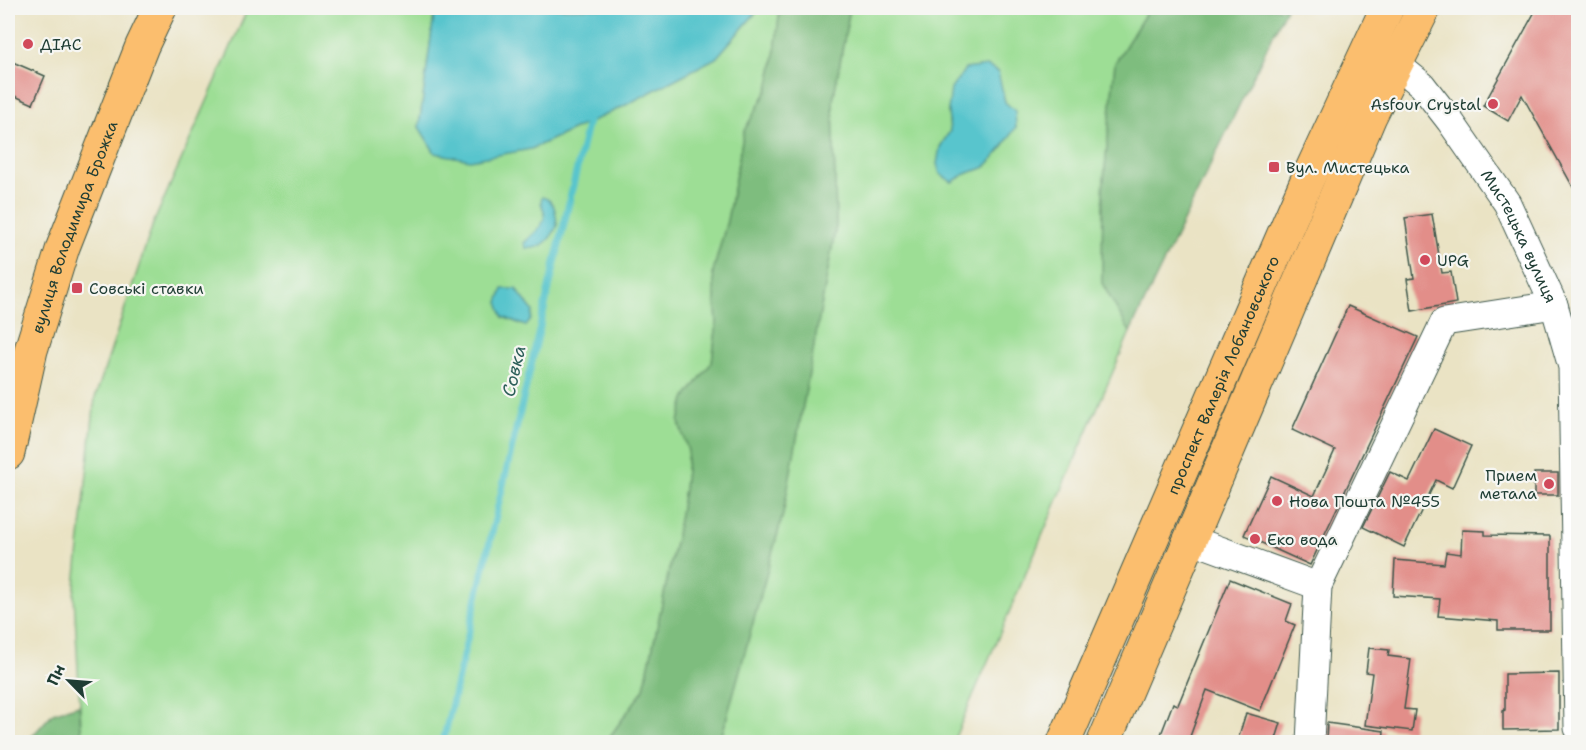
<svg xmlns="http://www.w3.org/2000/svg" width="1586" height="750" font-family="'Shantell Sans',sans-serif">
<rect width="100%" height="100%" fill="#f6f6f2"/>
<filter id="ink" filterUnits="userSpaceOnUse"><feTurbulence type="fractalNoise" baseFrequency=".0167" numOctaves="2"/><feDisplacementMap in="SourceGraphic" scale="12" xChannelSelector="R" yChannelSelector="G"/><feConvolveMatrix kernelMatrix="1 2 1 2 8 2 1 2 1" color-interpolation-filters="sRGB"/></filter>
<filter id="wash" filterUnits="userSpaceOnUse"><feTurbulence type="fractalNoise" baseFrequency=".008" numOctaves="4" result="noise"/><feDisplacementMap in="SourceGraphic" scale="24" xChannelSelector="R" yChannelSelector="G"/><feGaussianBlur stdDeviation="1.35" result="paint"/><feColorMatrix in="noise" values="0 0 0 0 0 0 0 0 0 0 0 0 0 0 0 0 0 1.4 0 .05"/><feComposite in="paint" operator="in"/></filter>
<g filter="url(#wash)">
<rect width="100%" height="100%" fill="#eae3c4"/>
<g fill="#9dde95" stroke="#5e8e64" stroke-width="1.5" fill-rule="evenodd">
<path d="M248 8H435L419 127 531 149 618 109 716 58 760 8H780L774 61 768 89 744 131 727 221 713 272 717 322 712 362 685 399 679 422 688 451 684 489 676 538 644 689 606 742H82L74 595 95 398 153 224ZM525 302 533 311 526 326 503 317Z"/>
<path d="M850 8H1149L1115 63 1103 190 1102 283 1130 332 953 742H720L783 514 836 226 833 100ZM966 69 997 72 1005 102 1016 127 999 152 984 168 967 173 952 182 940 147 950 131 948 111 952 89Z"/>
</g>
<g fill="#7ebd7e" stroke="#4e7d59" stroke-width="1.5">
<polygon points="780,8 850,8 833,100 836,226 783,514 720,742 606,742 644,689 676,538 684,489 688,451 679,422 685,399 712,362 717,322 713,272 727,221 744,131 768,89 774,61"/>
<polygon points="1149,8 1286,8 1130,332 1102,283 1103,190 1115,63"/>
<polygon points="79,705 82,742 27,742 53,713"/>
</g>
<g fill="#58c5cd" stroke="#3c8180" stroke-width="1.5">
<polygon points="435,8 760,8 716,58 618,109 531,149 470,160 435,153 419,127"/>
<polygon points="987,66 998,72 1005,102 1015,111 1016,127 999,152 984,168 967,173 952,182 940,174 937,164 940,147 950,131 948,111 951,89 965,69"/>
<path d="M542 197C556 200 556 214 557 226 551 239 541 250 526 248L524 243C533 234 547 225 544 211 542 205 540 204 542 197Z"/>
<polygon points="503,289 516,289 533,311 531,320 526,326 503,317 498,302"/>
</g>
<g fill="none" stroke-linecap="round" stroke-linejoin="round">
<polyline stroke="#58c5cd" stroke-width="7" points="443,742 589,117"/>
</g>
<g id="blocks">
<g fill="#e28e89">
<polygon points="1537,8 1578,8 1578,196 1522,95 1508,121 1483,106"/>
<polygon points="8,60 45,76 33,104 8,93"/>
<polygon points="1432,214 1442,273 1451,272 1456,303 1412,311 1407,279 1414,278 1405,218"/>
<polygon points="1348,306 1418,337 1310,565 1244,535 1271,476 1314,496 1335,450 1292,430"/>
<polygon points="1434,429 1471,446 1452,488 1436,480 1404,547 1363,527 1390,472 1409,481"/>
<rect x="1534" y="473" width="24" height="22"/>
<polygon points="1462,530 1485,531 1485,535 1550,536 1550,630 1498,630 1498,621 1438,616 1440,599 1393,596 1395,560 1444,564 1446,552 1461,554"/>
<polygon points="1230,579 1292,604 1286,621 1295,625 1260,711 1207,690 1188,742 1158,742 1173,703 1178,705"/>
<polygon points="1369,648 1389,650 1388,656 1411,659 1404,709 1415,710 1412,731 1365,725 1372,673 1366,672"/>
<polygon points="1559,673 1559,729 1503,730 1503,711 1505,710 1505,674"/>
<polygon points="1246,713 1281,723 1275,742 1237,742"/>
<polygon points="1327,723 1384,731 1383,742 1326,742"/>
</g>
</g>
</g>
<g filter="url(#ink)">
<use href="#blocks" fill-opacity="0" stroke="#3d564a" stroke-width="1.5"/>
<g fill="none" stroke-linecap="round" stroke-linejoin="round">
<defs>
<g id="minor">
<path id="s1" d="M1378 55 1396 64 1422 85 1450 121 1507 203 1554 305 1572 367 1578 728"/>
<polyline points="1190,539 1318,586"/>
<polyline points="1310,742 1318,586 1444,322 1554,305"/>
</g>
<g id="major">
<path id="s2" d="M8 453 31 350 63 247 142 46 160 8"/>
<path id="s3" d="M1064 742 1308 178 1387 8"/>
<polyline points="1104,742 1370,116 1424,8"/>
</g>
</defs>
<use href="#minor" stroke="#3d564a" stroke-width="29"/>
<use href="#major" stroke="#3d564a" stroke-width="35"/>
<use href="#minor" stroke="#fff" stroke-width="27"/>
<use href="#major" stroke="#fbbe6e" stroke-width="33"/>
</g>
</g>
<g fill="#d1495b" stroke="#f6f6f2" stroke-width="2">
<circle cx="28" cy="44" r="6"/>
<circle cx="1493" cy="104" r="6"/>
<rect x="1268" y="161" width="12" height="12" rx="3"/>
<circle cx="1425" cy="260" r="6"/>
<rect x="71" y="282" width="12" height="12" rx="3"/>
<circle cx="1549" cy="484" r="6"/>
<circle cx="1277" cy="501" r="6"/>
<circle cx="1255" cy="539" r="6"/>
</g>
<g text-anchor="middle" stroke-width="4.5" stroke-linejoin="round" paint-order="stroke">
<g font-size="16" fill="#1f3d34" stroke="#f6f6f2" text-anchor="start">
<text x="40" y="50">ДІАС</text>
<text x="1481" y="110" text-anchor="end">Asfour Crystal</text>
<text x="1286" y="173">Вул. Мистецька</text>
<text x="1437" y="266">UPG</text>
<text x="89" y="294">Совські ставки</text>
<text x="1537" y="481" text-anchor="end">Прием<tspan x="1537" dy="18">метала</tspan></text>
<text x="1289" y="507">Нова Пошта №455</text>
<text x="1267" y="545">Еко вода</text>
</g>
<g font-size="16" fill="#1f3d34" stroke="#f6f6f2">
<text dy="6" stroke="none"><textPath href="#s2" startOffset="236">вулиця Володимира Брожка</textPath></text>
<text dy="6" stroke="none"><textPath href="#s1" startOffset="234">Мистецька вулиця</textPath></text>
<text dy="6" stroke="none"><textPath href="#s3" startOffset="400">проспект Валерія Лобановського</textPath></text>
</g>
<g font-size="18" font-style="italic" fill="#2d5f5a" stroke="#f6f6f2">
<text transform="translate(514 371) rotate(-77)" y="6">Совка</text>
</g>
</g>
<rect width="1586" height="750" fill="none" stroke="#f6f6f2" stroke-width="30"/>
<g transform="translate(69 681) rotate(295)" stroke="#f6f6f2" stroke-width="4.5" paint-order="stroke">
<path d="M0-4.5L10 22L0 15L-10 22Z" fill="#1f3d34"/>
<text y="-9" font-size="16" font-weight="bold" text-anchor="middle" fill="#1f3d34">Пн</text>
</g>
</svg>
